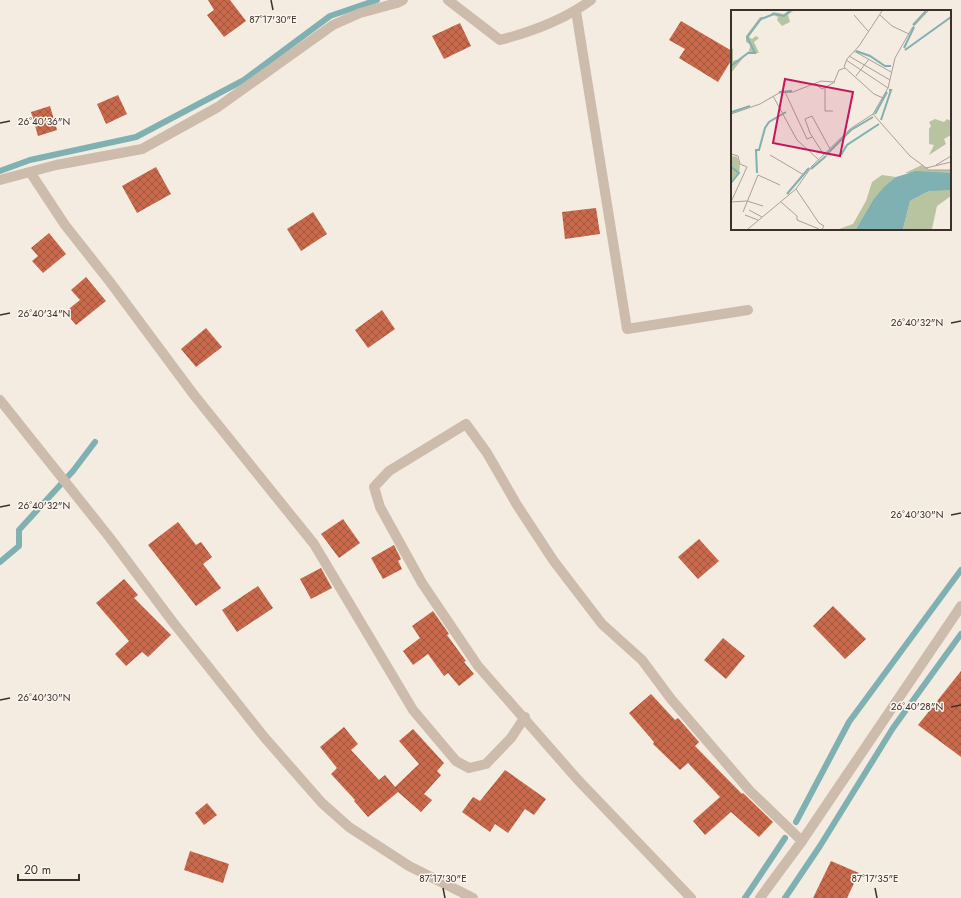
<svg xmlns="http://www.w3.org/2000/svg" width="961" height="898" font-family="Jost,sans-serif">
<defs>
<pattern id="building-cross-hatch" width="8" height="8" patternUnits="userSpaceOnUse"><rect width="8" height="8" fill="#c8694b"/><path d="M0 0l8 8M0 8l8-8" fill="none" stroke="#a4573f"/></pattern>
</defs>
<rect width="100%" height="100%" fill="#f4ebe1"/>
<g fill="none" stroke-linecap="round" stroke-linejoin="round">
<g stroke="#7fb0b2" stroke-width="6">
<polyline points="0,171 30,160 136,137 244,80 330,16 377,0"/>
<polyline points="0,562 19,546 19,530 73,471 95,442"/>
<polyline points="796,822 849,722 961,570"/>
<polyline points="745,898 785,838"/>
<polyline points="785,898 820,846 893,728 961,634"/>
</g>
</g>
<g fill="url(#building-cross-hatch)">
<polygon points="208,0 230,0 246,21 224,37 207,15 214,10"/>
<polygon points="681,21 732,51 732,59 718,82 679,58 685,49 669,40"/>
<polygon points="460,23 471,46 444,59 432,36"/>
<polygon points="118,95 127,114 106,124 97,104"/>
<polygon points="50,106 57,130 38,136 31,112"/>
<polygon points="156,167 171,194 137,213 122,186"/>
<polygon points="596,208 600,234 565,239 562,212"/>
<polygon points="313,212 327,234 301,251 287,229"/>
<polygon points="49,233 66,254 43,273 32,261 38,256 31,248"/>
<polygon points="86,277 106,301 76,325 65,312 80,300 71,290"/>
<polygon points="382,310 395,329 368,348 355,330"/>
<polygon points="206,328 222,347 196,367 181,349"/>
<polygon points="343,519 360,543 339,558 321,534"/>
<polygon points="178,522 196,545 201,542 212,557 203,564 221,588 196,606 148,545"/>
<polygon points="699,539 719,561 698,579 678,557"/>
<polygon points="394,545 401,559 398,561 402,569 383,579 371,558"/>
<polygon points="321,568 332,588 311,599 300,579"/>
<polygon points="124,579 138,595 134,598 171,635 148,657 142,652 126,666 115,654 129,641 96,603"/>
<polygon points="258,586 273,608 237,632 222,610"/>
<polygon points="833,606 866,639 845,659 813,626"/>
<polygon points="433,611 449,634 447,635 466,661 464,662 474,674 459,686 448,673 444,676 428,654 413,665 403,651 420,638 412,626"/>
<polygon points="723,638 745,656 726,679 704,660"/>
<polygon points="961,671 961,757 918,725"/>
<polygon points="651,694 675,720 678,718 699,742 695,746 742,794 743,793 773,822 759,837 731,812 705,835 693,821 720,797 688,763 680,770 653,744 654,742 629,713"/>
<polygon points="344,727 358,744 351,750 379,780 385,775 395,787 419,764 399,741 413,729 444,763 437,771 441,775 424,794 432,800 421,812 398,792 368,817 354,801 355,800 331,774 337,768 320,747"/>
<polygon points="505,770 546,799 534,815 525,809 508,833 495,824 490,832 462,812 473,797 480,801"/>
<polygon points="207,803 217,815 204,825 195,813"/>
<polygon points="190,851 229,864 223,883 184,870"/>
<polygon points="831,861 859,873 847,898 813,898"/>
</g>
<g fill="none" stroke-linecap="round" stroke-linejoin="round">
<g stroke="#cdbbac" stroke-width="10">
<path d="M448 0 500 40C531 32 564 20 591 0"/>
<polyline points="576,11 627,329 748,310"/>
<polyline points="30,172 65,225 110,282 194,395 314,544 413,710 456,761 469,768 486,764 511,738 525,717"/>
<polyline points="0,180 56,165 142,149 218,107 333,25 360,13 397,3 403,0"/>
<polyline points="0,400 110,538 172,621 265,738 322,803 349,827 409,866 473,898"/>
<polyline points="691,898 578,780 478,666 422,583 380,507 374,487 389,471 466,424 487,453 517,505 553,560 602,624 642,660 671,699 750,791 802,841"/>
<polyline points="760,898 802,841 961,606"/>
</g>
</g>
<path fill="none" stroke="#3b302b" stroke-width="1.5" d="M271 0 273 10M0 123 10 121M0 315 10 313M951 323 961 321M0 507 10 505M951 515 961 513M0 700 10 698M951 707 961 705M443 888 445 898M875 888 877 898"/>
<g transform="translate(731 10)">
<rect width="220" height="220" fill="#f4ebe1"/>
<path d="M204 109 213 112 216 109 220 111V125L213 129 215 134 198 145 203 135 198 134V119L200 116 198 112ZM191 155 198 160H220V163H174ZM151 165 165 167 142 190 125 219H108L122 214 135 191 141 172ZM213 178 220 180V186L206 196 201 219H172L179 191 198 181Z" fill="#b8c4a0"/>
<path d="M57 1H62L57 5 59 12 51 16 46 10 47 7 43 5 30 10 18 27 21 29 25 26 28 28 23 32 28 43H17L20 35 15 32V26L29 7H36L42 2 53 4ZM0 38 2 39V51L12 48 0 63ZM0 146 6 147 9 154 8 164 0 173Z" fill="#b8c4a0"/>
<path d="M185 161 220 163V180L198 181 179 191 172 219H125L142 190 153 177 165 167Z" fill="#7fb0b2"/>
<path fill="none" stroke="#7fb0b2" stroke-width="2" d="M182 15 195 1M173 38 183 17M174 40 220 7M125 41 139 46 154 56H160M0 56 17 43H24L16 27 30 9 43 4 53 6 59 1M48 82 61 81M1 102 19 96M144 104 156 82M150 110 160 80H158M95 145 120 120 142 107M110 145 116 135 148 114M0 157 8 163 0 173M80 159 95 146M26 163 25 140H28L34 118 38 112 55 102M56 184 78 158"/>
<path fill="none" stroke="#aaa098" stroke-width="1" d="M151 1 128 36 116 49 113 57 143 84 152 88M123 5 137 21M149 5 161 16 178 24M123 41 160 62M118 46 159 70M115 50 157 78M125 66 138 49M84 74 91 79 104 72M94 78V101H102M54 82 76 129 81 127M42 86 66 130 88 150M0 104 29 94 48 83 62 82 90 71 103 72 108 60 114 58M142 104 179 146 198 160H220M0 144 7 146 9 154 16 157 0 192M39 145 73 165M93 145 79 123 74 109 81 106 99 139M205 155 220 146M195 158 220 152M65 179 88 213 93 216 91 219M0 192 16 191 32 196M50 192 66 206V210L88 219M18 200 31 207M12 202 27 165 49 175M14 205 27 210M17 219 65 179 81 156 119 119 142 104 157 78 164 48 181 18 197 1"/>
<path fill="#c2185b" fill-opacity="0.15" stroke="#c2185b" stroke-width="2" d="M54 69 122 82 109 146 42 133Z"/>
<rect width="220" height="220" fill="none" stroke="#3b302b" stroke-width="2"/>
</g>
<g font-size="10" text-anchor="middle" fill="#3b302b" stroke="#fbf5ee" stroke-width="3" stroke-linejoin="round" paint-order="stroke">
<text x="273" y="23">87°17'30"E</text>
<text x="44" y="125">26°40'36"N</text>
<text x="44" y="317">26°40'34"N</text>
<text x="917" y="326">26°40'32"N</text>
<text x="44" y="509">26°40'32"N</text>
<text x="917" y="518">26°40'30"N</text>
<text x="44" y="701">26°40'30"N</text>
<text x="917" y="710">26°40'28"N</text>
<text x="443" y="882">87°17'30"E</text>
<text x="875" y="882">87°17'35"E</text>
</g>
<path d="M18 874v6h61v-6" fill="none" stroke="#3b302b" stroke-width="2"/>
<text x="24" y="874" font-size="12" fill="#3b302b" stroke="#fbf5ee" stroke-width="3" paint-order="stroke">20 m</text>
</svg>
